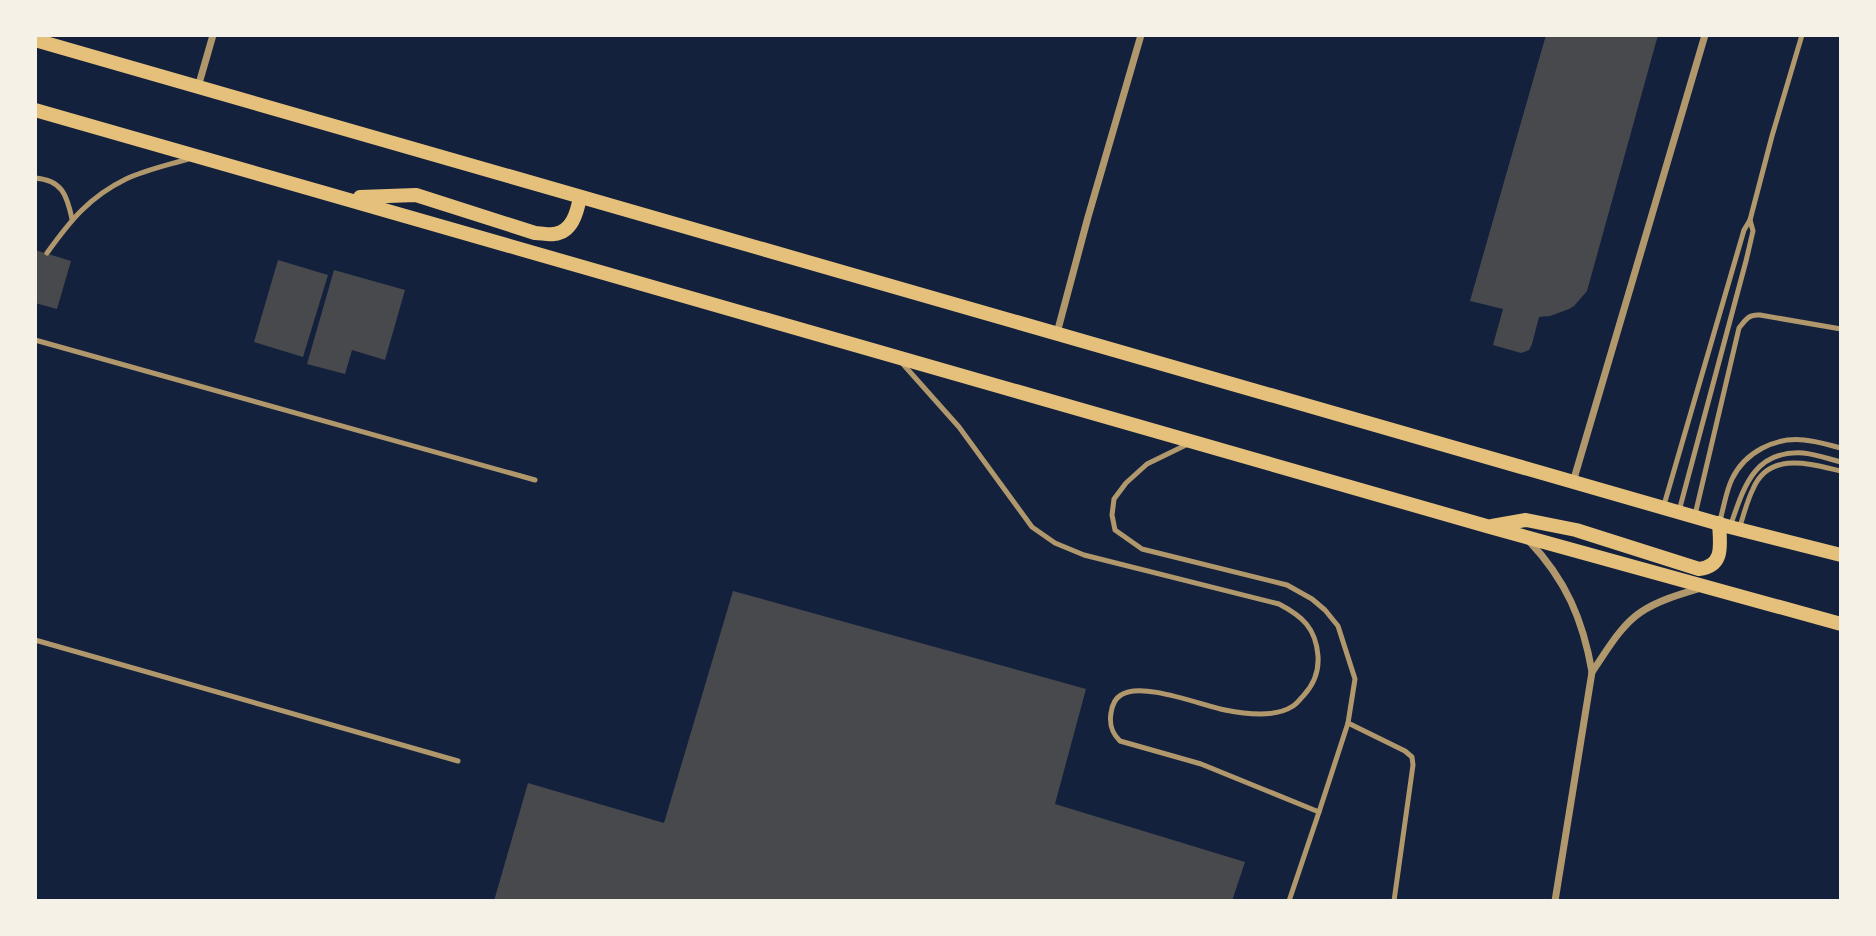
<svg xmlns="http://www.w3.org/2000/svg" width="1876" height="936" font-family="'Source Sans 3',sans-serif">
<rect width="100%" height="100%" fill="#14213d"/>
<g fill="#48494c">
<polygon points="1546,35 1658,35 1587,291 1574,306 1569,309 1550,316 1539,317 1532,344 1529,350 1521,353 1493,345 1503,309 1470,301"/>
<polygon points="35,250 71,261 57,309 35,303"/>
<polygon points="278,260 328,275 303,357 254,342"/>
<polygon points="334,270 405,290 385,360 352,350 345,374 307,364"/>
<polygon points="733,591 1086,689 1055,804 1245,862 1232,901 494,901 528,783 664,823"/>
</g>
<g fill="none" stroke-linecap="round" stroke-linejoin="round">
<g stroke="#b1986c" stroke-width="5">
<path d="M35 178C62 180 67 195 72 219"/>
<path d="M47 253C70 221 89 197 126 179 145 170 168 165 188 159"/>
<polyline points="35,340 535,480"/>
<path d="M902 363 959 427 1032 527 1055 543 1084 555 1279 604C1302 616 1316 628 1318 656 1319 671 1314 684 1304 695 1301 698 1297 704 1293 706 1275 718 1245 714 1225 710 1201 705 1141 681 1121 695 1114 699 1112 706 1111 713 1109 725 1112 733 1120 741L1201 764 1319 812 1348 723 1355 679 1338 626 1325 610 1312 599 1287 585 1142 549 1115 530 1112 515 1114 499 1126 483 1147 464 1188 444"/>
<polyline points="1664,505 1744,230 1750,220 1772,136 1802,35"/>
<polyline points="1679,511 1746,261 1753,231 1750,220"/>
<path d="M1695 515 1739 328C1746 319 1749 314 1760 315L1841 329"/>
<path d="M1720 520C1724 507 1726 491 1732 479 1745 452 1775 437 1804 440 1816 441 1829 445 1841 448"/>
<path d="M1731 524C1744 487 1754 450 1803 453 1815 454 1829 459 1841 462"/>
<path d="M1740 526C1744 514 1747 501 1753 489 1769 451 1810 464 1841 471"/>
<polyline points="35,640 458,761"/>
<polyline points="1348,723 1405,751 1412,757 1413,765 1394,901"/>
<polyline points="1289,901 1319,812"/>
</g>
<g stroke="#b1986c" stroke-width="7">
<polyline points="198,87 213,35"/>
<polyline points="1057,333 1088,217 1141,35"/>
<polyline points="1573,482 1705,35"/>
<path d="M1529 541C1566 580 1583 620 1592 672L1555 901"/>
<path d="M1592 672C1606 652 1620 626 1641 612 1659 600 1681 594 1701 588"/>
</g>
<g stroke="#e5c07b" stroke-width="14">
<polyline points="35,40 1730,527 1841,555"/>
<polyline points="35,110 1490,527 1841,624"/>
<path d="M360 197 416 195 535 233C541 233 548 235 554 234 572 232 577 213 580 197"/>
<path d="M1492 526 1526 520 1576 530 1699 569C1725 566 1720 544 1719 523"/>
</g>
</g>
<rect width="1876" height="936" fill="none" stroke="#f6f1e7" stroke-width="74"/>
</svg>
